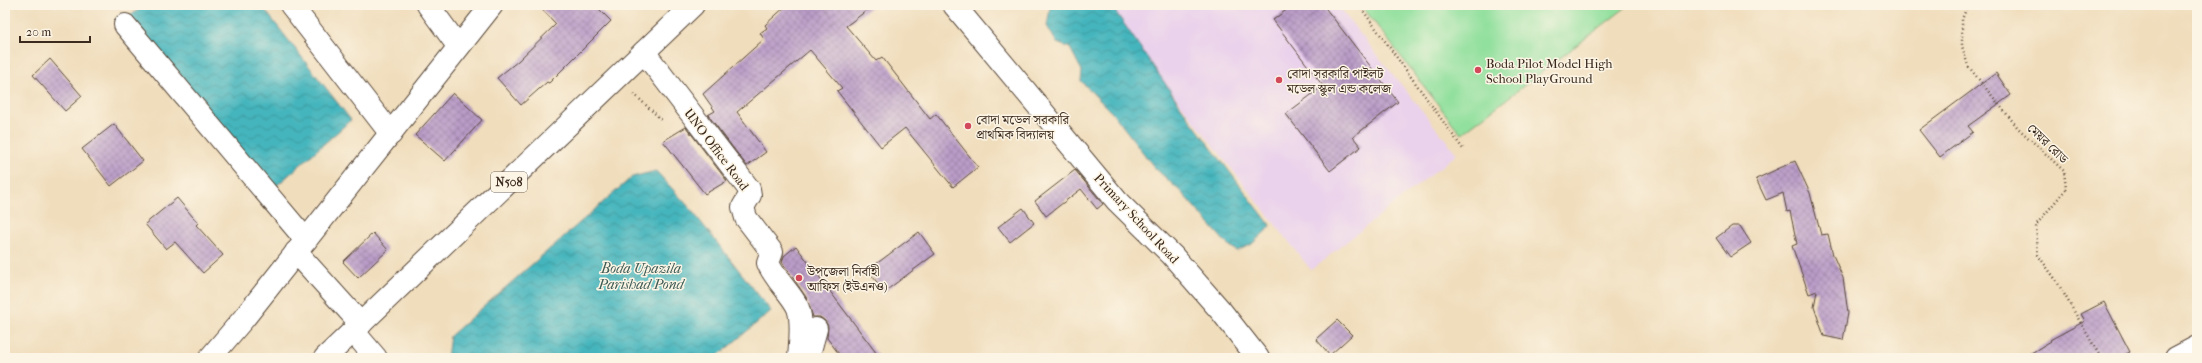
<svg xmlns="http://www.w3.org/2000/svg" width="2202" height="363" font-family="'IM FELL French Canon','Noto Serif Bengali',serif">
<defs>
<pattern id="water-waves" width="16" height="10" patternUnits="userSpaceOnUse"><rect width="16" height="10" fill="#45b5bd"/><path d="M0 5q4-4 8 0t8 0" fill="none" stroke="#3b9399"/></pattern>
<pattern id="building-cross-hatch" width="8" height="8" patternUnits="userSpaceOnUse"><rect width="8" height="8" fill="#ba9cc8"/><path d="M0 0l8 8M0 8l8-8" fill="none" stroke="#987fa2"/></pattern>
</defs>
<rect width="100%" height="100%" fill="#fcf5e5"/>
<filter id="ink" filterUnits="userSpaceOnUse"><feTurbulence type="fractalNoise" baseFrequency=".025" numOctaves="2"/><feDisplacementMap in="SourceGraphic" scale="8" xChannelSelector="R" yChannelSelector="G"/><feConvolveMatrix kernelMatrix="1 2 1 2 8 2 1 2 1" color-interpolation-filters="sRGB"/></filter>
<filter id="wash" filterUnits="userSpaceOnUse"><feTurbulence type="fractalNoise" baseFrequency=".012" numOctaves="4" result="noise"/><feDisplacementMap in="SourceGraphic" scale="16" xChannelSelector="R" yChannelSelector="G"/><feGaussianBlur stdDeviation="0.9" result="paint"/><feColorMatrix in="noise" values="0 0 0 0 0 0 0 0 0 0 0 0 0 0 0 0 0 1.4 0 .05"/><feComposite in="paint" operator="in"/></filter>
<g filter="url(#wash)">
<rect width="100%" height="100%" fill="#f0ddbc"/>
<polygon fill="#ead1ec" points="1103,5 1337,5 1457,154 1311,270"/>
<polygon fill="#92e09e" stroke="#66855e" points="1361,5 1629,5 1461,134"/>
<g fill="url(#water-waves)" stroke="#40706e">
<polygon points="145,5 261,5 351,120 273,189 130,16"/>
<polygon points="1048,5 1111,5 1191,121 1271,226 1252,244 1237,251 1226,243 1181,192 1154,167 1115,116 1081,81 1082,71 1070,48 1057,43 1047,26 1050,9"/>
<polygon points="656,171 689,207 771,311 715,358 447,358 450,336 632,177"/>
</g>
<g id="blocks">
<g fill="url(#building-cross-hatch)">
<polygon points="538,5 595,5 611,21 549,83 547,82 521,105 497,78 518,61 556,24"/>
<polygon points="787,5 874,5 846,26 876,61 882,57 930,119 936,114 978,167 953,187 905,128 881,147 837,91 842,88 810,50 737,112 766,152 747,166 708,115 715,111 703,94 764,39 760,33 767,28 765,25"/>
<polygon points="1293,5 1323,5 1398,102 1353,137 1361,147 1330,171 1286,114 1323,86 1273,20"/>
<polygon points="50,59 82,96 65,111 33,75"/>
<polygon points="1996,73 2011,95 1968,126 1973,132 1940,157 1919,130"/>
<polygon points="453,93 482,120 445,161 415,135"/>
<polygon points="114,124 143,161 111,186 82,149"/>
<polygon points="686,127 727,181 705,194 663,141"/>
<polygon points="1795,161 1810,193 1821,235 1828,234 1833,255 1843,278 1848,313 1843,340 1824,336 1814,307 1817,291 1809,294 1792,246 1797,244 1790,211 1787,212 1783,193 1766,200 1756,179"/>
<polygon points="1075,170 1103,204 1097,209 1081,189 1046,216 1035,201"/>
<polygon points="177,198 198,223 196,225 223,255 203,273 175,242 166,249 145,224"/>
<polygon points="1023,208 1034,223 1010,242 998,227"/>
<polygon points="1732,226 1740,226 1751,243 1730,257 1716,238"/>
<polygon points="919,232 935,254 884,292 868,270"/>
<polygon points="373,233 388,250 358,278 343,262"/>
<polygon points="796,246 880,358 842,358 827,338 828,326 825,321 820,317 813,317 806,297 782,262 784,256"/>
<polygon points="2104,302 2130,352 2118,358 2023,358 2051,341 2050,340 2085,321 2081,314"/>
<polygon points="1337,320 1352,335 1330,355 1316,339"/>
</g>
</g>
</g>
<g filter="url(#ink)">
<use href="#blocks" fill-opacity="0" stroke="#564536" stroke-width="1"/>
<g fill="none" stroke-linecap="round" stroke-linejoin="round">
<defs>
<g id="minor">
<polyline points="291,5 391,134"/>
<polyline points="428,5 458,46"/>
<polyline points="954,5 1117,201 1172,255 1221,311 1258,358"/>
<polyline points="125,25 306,240"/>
<path d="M644 52 749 189 750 195 743 207 746 218 772 252 768 263C775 280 792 294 798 308 803 322 800 343 799 358"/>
<polyline points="296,252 361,324"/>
<polyline points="353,331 376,358"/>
<polyline points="210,358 245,317 492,5"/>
<polyline points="808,358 816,329"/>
<polyline points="2176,358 2197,347"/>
</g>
<polyline id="highway" points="325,358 693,5"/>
</defs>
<use href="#minor" stroke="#564536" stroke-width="24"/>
<use href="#highway" stroke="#564536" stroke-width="24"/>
<g stroke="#564536" stroke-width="2.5" stroke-dasharray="1 3" stroke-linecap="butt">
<polyline points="1359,5 1463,149"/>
<polyline points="1968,5 1962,19 1962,46 1968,66 2018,128 2064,171 2066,189 2036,225 2038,255 2056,280 2101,358"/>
<polyline points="634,94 663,121"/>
</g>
<use href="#minor" stroke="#fff" stroke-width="22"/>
<use href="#highway" stroke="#fff" stroke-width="22"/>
</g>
</g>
<g fill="#d1495b" stroke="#fcf5e5" stroke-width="1.5">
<circle cx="1478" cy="70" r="4"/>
<circle cx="1279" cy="80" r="4"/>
<circle cx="968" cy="126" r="4"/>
<circle cx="799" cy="278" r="4"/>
</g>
<g text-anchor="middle" stroke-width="3" stroke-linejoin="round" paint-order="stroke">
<rect fill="#fcf5e5" stroke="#75675a" stroke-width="1" x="491" y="172" width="36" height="20" rx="3"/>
<g font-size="12" font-weight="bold" fill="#3b2a1e">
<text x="509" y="186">N508</text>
</g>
<g font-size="13" fill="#3b2a1e" stroke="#fcf5e5" text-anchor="start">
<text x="1486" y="68">Boda Pilot Model High<tspan x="1486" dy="15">School PlayGround</tspan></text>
<text x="1287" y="78">বোদা সরকারি পাইলট<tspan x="1287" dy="15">মডেল স্কুল এন্ড কলেজ</tspan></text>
<text x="976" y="124">বোদা মডেল সরকারি<tspan x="976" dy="15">প্রাথমিক বিদ্যালয়</tspan></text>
<text x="807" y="276">উপজেলা নির্বাহী<tspan x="807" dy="15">আফিস (ইউএনও)</tspan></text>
</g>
<g font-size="13" fill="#3b2a1e" stroke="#fcf5e5">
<text transform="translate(2048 143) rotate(44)" y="5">মেয়র রোড</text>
<text transform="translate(717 149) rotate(53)" y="5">UNO Office Road</text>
<text transform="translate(1137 218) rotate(47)" y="5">Primary School Road</text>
</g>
<g font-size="14" font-style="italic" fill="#3e5b56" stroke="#fcf5e5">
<text x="641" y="273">Boda Upazila<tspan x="641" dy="16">Parishad Pond</tspan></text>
</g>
</g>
<rect width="2202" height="363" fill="none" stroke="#fcf5e5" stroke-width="20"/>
<path d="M20 36v6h70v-6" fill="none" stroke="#3b2a1e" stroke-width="2"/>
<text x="26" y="36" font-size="12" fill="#3b2a1e" stroke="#fcf5e5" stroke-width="3" paint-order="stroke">20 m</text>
</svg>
